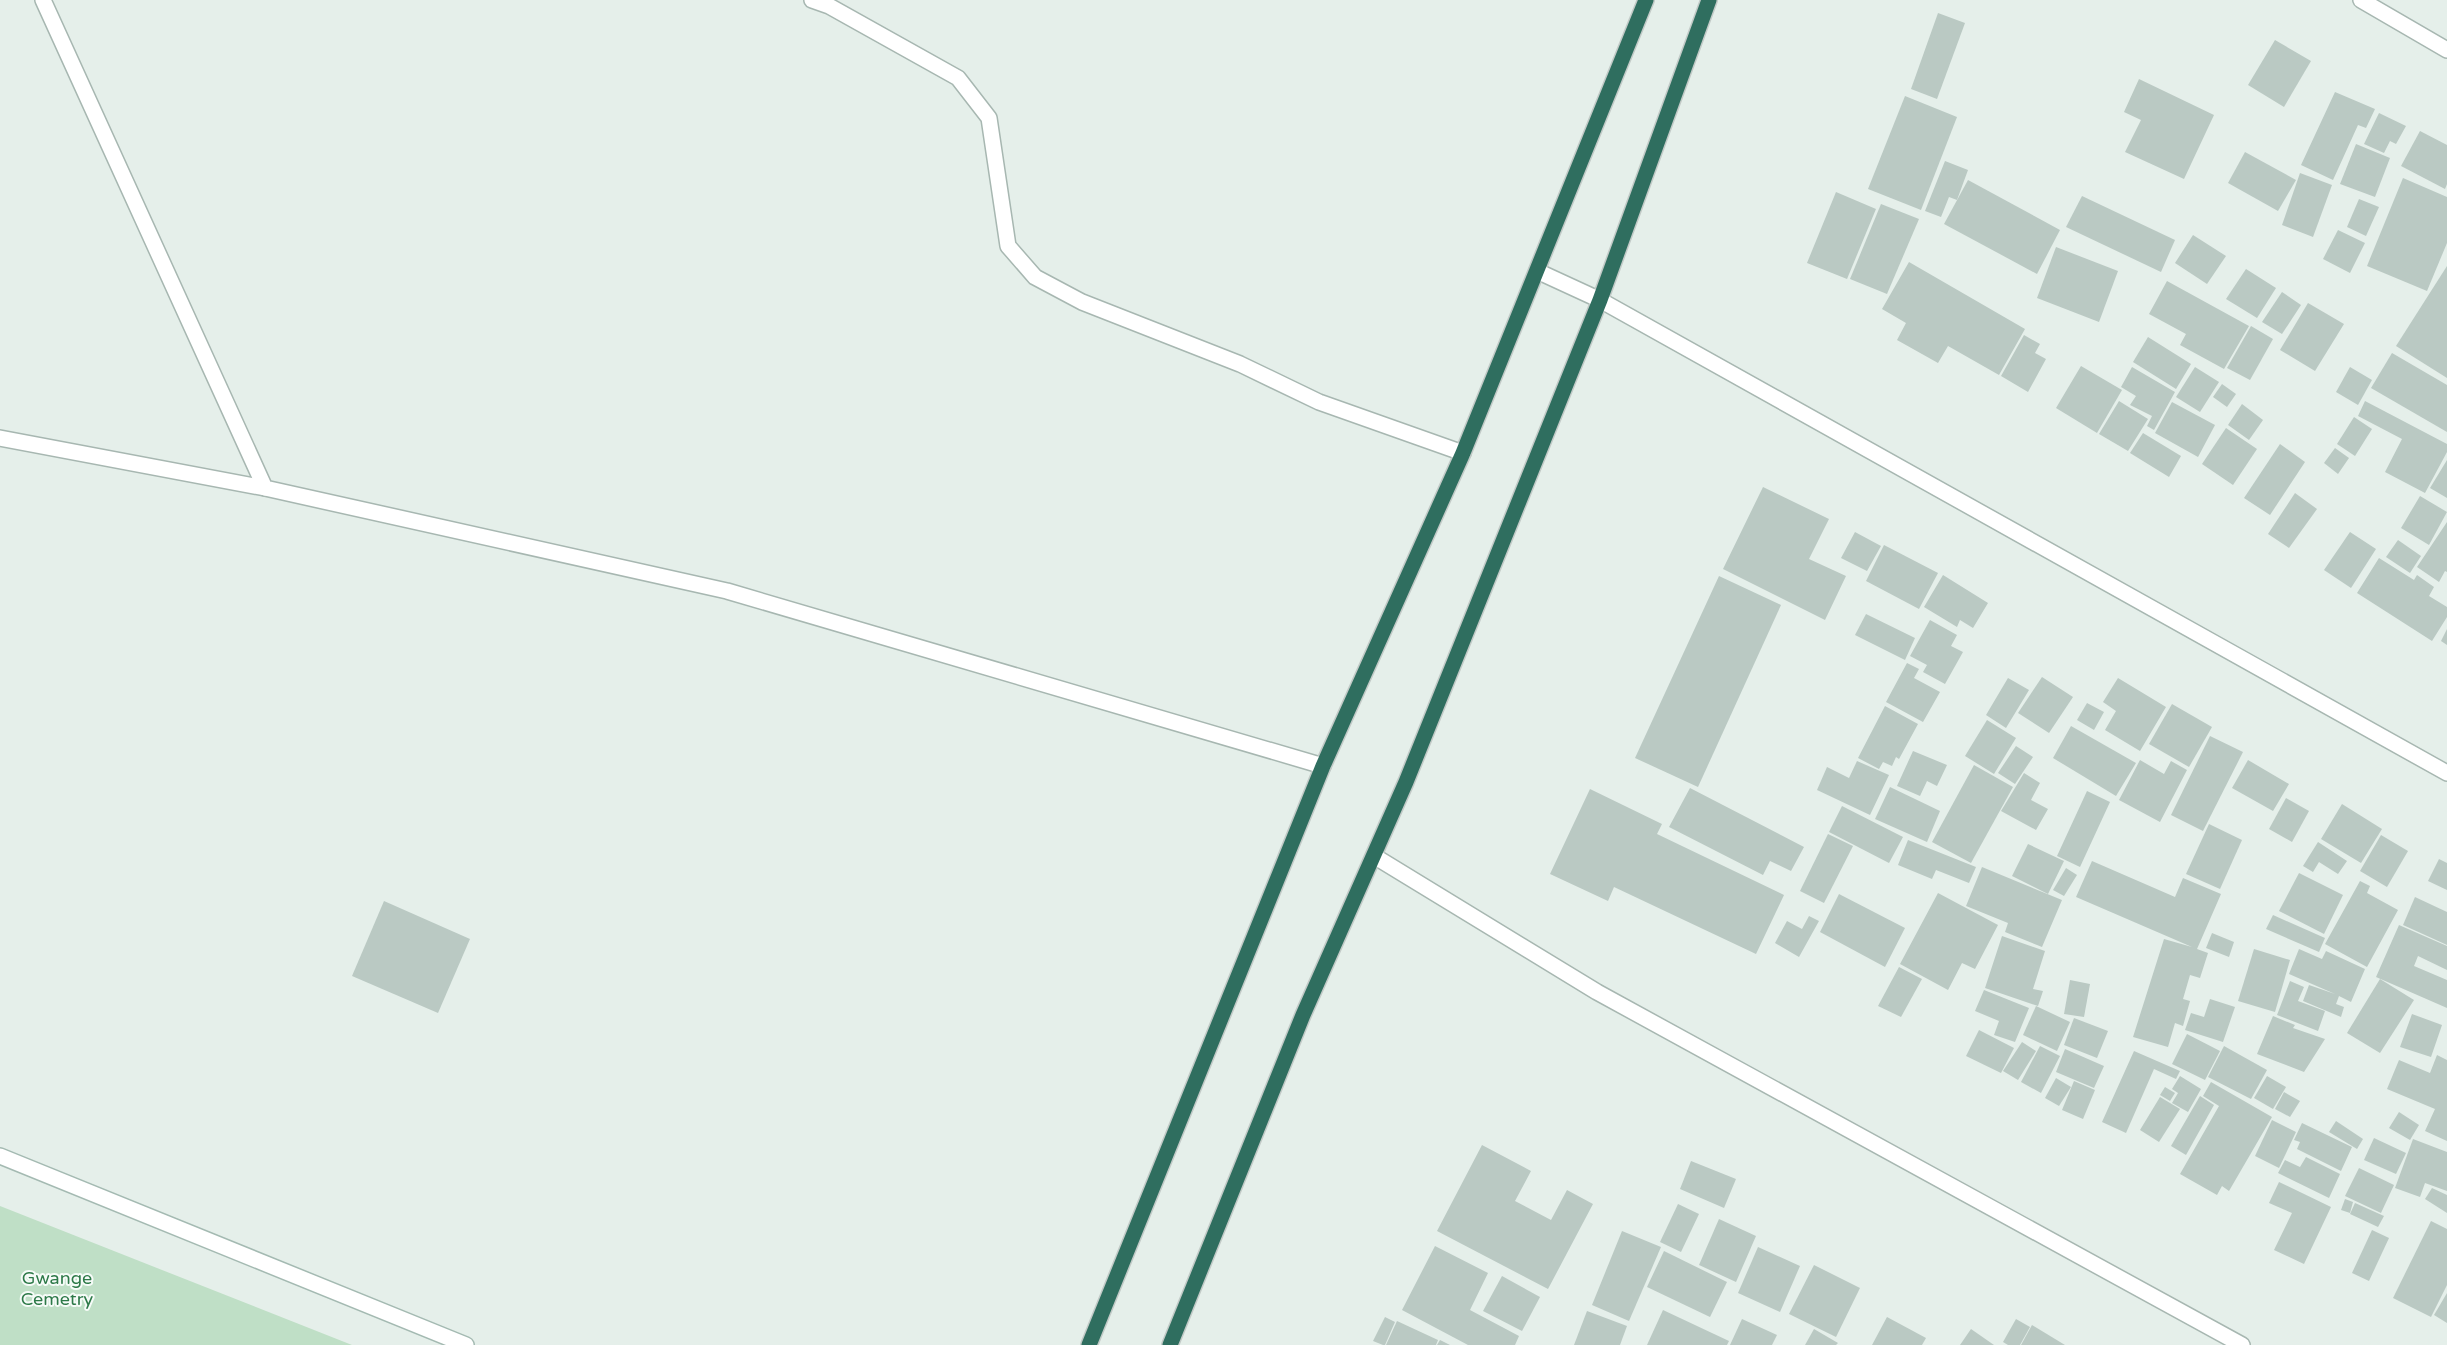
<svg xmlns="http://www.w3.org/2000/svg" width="2447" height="1345" font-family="'Varela Round',sans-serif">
<rect width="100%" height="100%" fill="#e5efea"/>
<polygon fill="#bfdfc6" points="0,1206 352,1345 0,1345"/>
<g fill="#bac9c3">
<polygon points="1938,13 1965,23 1937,99 1911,89"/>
<polygon points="2275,40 2311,61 2284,107 2248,85"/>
<polygon points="2139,79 2214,115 2184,179 2125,152 2141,120 2124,112"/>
<polygon points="2335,92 2375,109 2366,128 2358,125 2333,180 2301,165"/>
<polygon points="1905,96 1957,117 1921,210 1868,189"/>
<polygon points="2379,113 2406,126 2396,144 2390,141 2384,153 2364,144"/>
<polygon points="2420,131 2447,145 2447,184 2445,189 2401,166"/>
<polygon points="2356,144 2390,158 2375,197 2340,184"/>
<polygon points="2245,152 2296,180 2278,211 2228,183"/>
<polygon points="1945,161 1968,170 1957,200 1949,197 1941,217 1925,211"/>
<polygon points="2300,173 2332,185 2313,237 2282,225"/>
<polygon points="2403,178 2447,197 2447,243 2427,291 2367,266"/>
<polygon points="1968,180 2060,230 2037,274 1944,224"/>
<polygon points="1836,192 1876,209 1847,279 1807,263"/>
<polygon points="2082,196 2175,240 2161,272 2066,227"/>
<polygon points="2359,199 2379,207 2366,236 2347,227"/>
<polygon points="1881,204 1919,219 1887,294 1850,279"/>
<polygon points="2338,230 2365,243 2350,273 2323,259"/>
<polygon points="2193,235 2226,256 2207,284 2175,263"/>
<polygon points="2056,247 2118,271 2099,322 2037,298"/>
<polygon points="1909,262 2025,329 1999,375 1948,346 1938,363 1897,340 1906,323 1882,309"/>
<polygon points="2447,266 2447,378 2396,346"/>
<polygon points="2246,269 2276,288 2257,318 2226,299"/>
<polygon points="2167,281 2249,326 2224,369 2180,345 2186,334 2149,314"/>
<polygon points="2282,292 2301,305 2282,334 2262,322"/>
<polygon points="2308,303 2344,324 2315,371 2280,350"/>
<polygon points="2251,326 2273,339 2250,380 2227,368"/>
<polygon points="2024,335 2040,344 2035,353 2046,359 2028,392 2001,376"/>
<polygon points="2148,337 2191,364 2176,389 2133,362"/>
<polygon points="2392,353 2447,385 2447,432 2371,388"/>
<polygon points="2081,366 2122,390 2097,433 2056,408"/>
<polygon points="2132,367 2175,392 2154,430 2147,426 2152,416 2130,405 2136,396 2121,387"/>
<polygon points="2195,367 2219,382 2200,412 2176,397"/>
<polygon points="2350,367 2372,380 2358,405 2336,392"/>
<polygon points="2222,384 2236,394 2227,407 2213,397"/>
<polygon points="2119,401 2148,419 2128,451 2099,434"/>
<polygon points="2365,401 2447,444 2447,452 2425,493 2385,472 2402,439 2358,416"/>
<polygon points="2172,402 2215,425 2198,457 2155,433"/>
<polygon points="2242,404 2263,420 2249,440 2228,425"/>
<polygon points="2354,417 2372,429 2355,456 2337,444"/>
<polygon points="2226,428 2257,449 2233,485 2202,464"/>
<polygon points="2143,433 2181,456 2169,477 2130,453"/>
<polygon points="2280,444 2305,462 2270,515 2244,498"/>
<polygon points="2335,448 2349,458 2338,474 2324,463"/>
<polygon points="2447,460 2447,498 2430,488"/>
<polygon points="1763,487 1829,519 1809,559 1846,576 1825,620 1723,569"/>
<polygon points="2295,493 2317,509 2289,548 2268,534"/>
<polygon points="2420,496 2447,512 2429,545 2401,528"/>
<polygon points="2447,522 2447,572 2445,571 2439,582 2417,567"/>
<polygon points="1855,532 1881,546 1867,571 1841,558"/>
<polygon points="2350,532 2376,549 2351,588 2324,570"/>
<polygon points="2398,540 2421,556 2410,573 2386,557"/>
<polygon points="1884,545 1938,573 1919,609 1866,581"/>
<polygon points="2379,558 2414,580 2417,575 2434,587 2429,596 2447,607 2447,617 2432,641 2357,593"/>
<polygon points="1943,575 1988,603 1973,628 1960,620 1957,627 1924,607"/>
<polygon points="1719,576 1781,605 1698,787 1635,758"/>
<polygon points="1866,614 1915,638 1905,660 1855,635"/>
<polygon points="1930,620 1957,635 1951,646 1963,652 1945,684 1923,672 1927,665 1910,656"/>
<polygon points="2447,629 2447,645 2441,641"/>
<polygon points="1907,663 1919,669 1914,678 1940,692 1923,722 1886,702"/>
<polygon points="2042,677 2073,697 2049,733 2018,713"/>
<polygon points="2008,678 2029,690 2006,728 1986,715"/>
<polygon points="2118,678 2166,707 2140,751 2105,730 2116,711 2103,702"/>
<polygon points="2087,703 2104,712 2094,730 2077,720"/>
<polygon points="2172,704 2212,727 2189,767 2149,744"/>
<polygon points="1885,706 1918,724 1899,759 1896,757 1892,766 1883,762 1879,769 1858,758"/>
<polygon points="1987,720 2016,738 1994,774 1965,756"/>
<polygon points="2071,726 2136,763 2116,796 2053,758"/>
<polygon points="2210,736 2243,752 2203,831 2171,815"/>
<polygon points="2016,746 2033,757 2015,784 1998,773"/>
<polygon points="1913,751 1947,765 1937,786 1927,781 1920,796 1897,786"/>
<polygon points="2140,760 2164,774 2171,761 2187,770 2160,822 2119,800"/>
<polygon points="2248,760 2289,784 2273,811 2232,788"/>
<polygon points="1857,761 1889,775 1870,815 1817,790 1827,767 1849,778"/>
<polygon points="1974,765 2013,787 1971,863 1932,842"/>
<polygon points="2024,773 2040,783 2031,800 2048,809 2036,830 2001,811"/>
<polygon points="1890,787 1940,811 1927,842 1875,819"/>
<polygon points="1690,788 1804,847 1791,871 1770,861 1763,875 1669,827"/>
<polygon points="1590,789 1662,824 1657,834 1784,895 1756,954 1614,887 1608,901 1550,874"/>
<polygon points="2087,791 2110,802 2080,867 2057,856"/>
<polygon points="2286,798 2309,811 2292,842 2269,829"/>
<polygon points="2342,804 2382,829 2361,863 2321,839"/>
<polygon points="1842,806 1903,837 1889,863 1829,832"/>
<polygon points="2209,824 2242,840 2220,889 2186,874"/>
<polygon points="1828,834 1853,846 1824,903 1800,891"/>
<polygon points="2381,835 2408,851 2387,887 2360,871"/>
<polygon points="1908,840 1976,867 1969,883 1936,870 1932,879 1898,865"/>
<polygon points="2318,842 2347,861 2338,874 2319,862 2313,872 2303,866"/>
<polygon points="2028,844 2064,861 2048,894 2012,876"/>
<polygon points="2439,859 2447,863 2447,890 2428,881"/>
<polygon points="2092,861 2175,897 2183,878 2221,894 2197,949 2208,953 2200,978 2190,975 2183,999 2190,1001 2183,1026 2175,1023 2168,1047 2133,1037 2164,939 2192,947 2076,897"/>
<polygon points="1982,867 2062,900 2042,947 2005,932 2008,923 1966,906"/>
<polygon points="2066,868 2077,875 2064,896 2053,890"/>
<polygon points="2299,873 2343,895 2324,934 2279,911"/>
<polygon points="2360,881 2370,886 2367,893 2398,910 2367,967 2325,944"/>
<polygon points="1938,893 1998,925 1975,969 1962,963 1948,990 1900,964"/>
<polygon points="1839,894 1905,928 1885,967 1820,932"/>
<polygon points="2415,897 2447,912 2447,945 2403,925"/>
<polygon points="384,901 470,939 438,1013 352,976"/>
<polygon points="2273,915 2325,938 2319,952 2266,929"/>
<polygon points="1809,916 1819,921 1799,957 1775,943 1787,921 1802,929"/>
<polygon points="2399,925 2447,946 2447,970 2418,956 2414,966 2447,980 2447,1008 2376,977"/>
<polygon points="2212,933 2234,942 2229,957 2206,948"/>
<polygon points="2002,936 2045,951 2033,989 2043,991 2038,1006 1985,988"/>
<polygon points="2254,949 2290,960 2275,1012 2238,1001"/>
<polygon points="2299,949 2322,959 2326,951 2365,969 2351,1002 2339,996 2336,1004 2344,1007 2341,1017 2303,1001 2309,985 2335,994 2289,974"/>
<polygon points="1899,967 1922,979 1901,1017 1878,1006"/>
<polygon points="2380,979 2414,1000 2380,1053 2347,1033"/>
<polygon points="2070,980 2090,984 2084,1017 2064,1014"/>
<polygon points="2290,981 2304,987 2298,1001 2325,1011 2318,1031 2277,1015"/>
<polygon points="1984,990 2029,1008 2015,1042 1994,1035 1999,1021 1975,1011"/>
<polygon points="2210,999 2235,1007 2223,1042 2185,1030 2191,1013 2204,1017"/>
<polygon points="2036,1006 2070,1022 2057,1051 2023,1035"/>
<polygon points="2412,1014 2442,1025 2431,1057 2400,1047"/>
<polygon points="2273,1016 2295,1025 2293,1028 2325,1039 2304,1072 2257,1054"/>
<polygon points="2074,1018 2108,1031 2097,1058 2064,1045"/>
<polygon points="1979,1030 2014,1048 2001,1073 1966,1056"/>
<polygon points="2187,1034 2220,1051 2205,1080 2172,1064"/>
<polygon points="2022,1042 2036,1051 2018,1080 2003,1071"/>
<polygon points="2040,1046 2060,1056 2041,1093 2021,1082"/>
<polygon points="2224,1046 2267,1070 2251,1099 2208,1077"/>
<polygon points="2065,1049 2104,1066 2094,1088 2056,1072"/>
<polygon points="2134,1051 2180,1071 2176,1079 2154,1069 2126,1133 2102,1122"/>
<polygon points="2437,1055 2447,1060 2447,1141 2425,1131 2435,1109 2387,1089 2399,1060 2430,1073"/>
<polygon points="2180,1076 2201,1089 2188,1112 2172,1103 2178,1093 2172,1089"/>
<polygon points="2267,1076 2286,1087 2273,1109 2254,1098"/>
<polygon points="2056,1078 2071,1087 2059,1106 2045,1098"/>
<polygon points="2074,1081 2095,1090 2083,1119 2062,1110"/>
<polygon points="2211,1082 2272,1117 2229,1191 2222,1186 2217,1195 2180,1174 2219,1106 2203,1096"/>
<polygon points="2165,1087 2175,1093 2170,1101 2160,1095"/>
<polygon points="2284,1092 2300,1101 2290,1117 2275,1109"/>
<polygon points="2200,1096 2214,1105 2186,1155 2171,1146"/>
<polygon points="2160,1097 2180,1109 2159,1142 2140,1130"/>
<polygon points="2399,1112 2419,1125 2410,1140 2389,1128"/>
<polygon points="2272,1120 2296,1132 2279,1168 2255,1156"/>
<polygon points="2336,1121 2363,1139 2357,1149 2329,1132"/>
<polygon points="2302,1123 2352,1147 2341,1171 2297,1149 2300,1142 2294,1140"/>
<polygon points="2374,1138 2406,1153 2396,1174 2364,1160"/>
<polygon points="2413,1139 2447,1152 2447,1191 2425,1183 2420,1197 2395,1188"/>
<polygon points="1482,1145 1531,1171 1515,1201 1551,1220 1567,1190 1593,1204 1548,1289 1437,1231"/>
<polygon points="2306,1157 2340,1174 2329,1198 2278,1173 2285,1160 2300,1167"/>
<polygon points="1691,1161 1736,1179 1724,1208 1680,1189"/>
<polygon points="2359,1168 2394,1185 2381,1213 2345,1196"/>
<polygon points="2279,1182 2331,1207 2304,1264 2274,1250 2292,1213 2269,1203"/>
<polygon points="2432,1188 2447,1195 2447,1213 2425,1199"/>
<polygon points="2345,1199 2353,1202 2350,1213 2341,1210"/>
<polygon points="2355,1203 2384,1216 2378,1227 2350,1214"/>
<polygon points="1678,1204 1699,1214 1681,1252 1660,1242"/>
<polygon points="1719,1219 1756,1236 1736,1282 1699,1265"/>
<polygon points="2431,1221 2447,1229 2447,1285 2431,1317 2393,1298"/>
<polygon points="2372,1230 2389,1238 2369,1281 2352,1273"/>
<polygon points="1622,1231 1661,1247 1629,1321 1592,1305"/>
<polygon points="1435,1246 1488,1273 1470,1310 1519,1336 1515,1345 1468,1345 1402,1310"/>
<polygon points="1758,1247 1800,1266 1780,1312 1738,1293"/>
<polygon points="1664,1251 1727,1282 1710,1317 1647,1287"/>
<polygon points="1814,1265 1860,1288 1836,1337 1789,1314"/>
<polygon points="1502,1276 1540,1297 1522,1331 1483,1311"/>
<polygon points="2447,1293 2447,1323 2434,1315"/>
<polygon points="1663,1310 1729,1341 1727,1345 1647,1345"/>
<polygon points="1587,1311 1627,1326 1620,1345 1574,1345"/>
<polygon points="1385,1317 1395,1322 1385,1345 1383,1345 1373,1341"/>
<polygon points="1887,1317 1926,1338 1922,1345 1872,1345"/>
<polygon points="1742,1319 1777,1335 1772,1345 1730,1345"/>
<polygon points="2016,1319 2030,1327 2020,1345 2008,1345 2003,1342"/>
<polygon points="1397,1321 1438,1340 1436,1345 1386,1345"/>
<polygon points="2032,1325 2065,1345 2021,1345"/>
<polygon points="1814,1329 1838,1343 1836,1345 1805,1345"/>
<polygon points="1971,1329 1994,1345 1960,1345"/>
<polygon points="1440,1340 1450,1345 1437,1345"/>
</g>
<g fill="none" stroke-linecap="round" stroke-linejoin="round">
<defs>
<polyline id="lane" points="812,0 829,6 958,78 989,118 1008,246 1035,277 1082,302 1240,364 1319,402 1463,453"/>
<g id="street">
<polyline points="43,0 265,488 727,591 1323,766"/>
<polyline points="2361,0 2447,50"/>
<polyline points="1537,271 1600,300 2447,773"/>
<polyline points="0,438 265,488"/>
<polyline points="1374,856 1597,992 2242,1345"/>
</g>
<polyline id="secondary" points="0,1156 466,1345"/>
<g id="highway">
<polyline points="1089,1345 1323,766 1463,453 1646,0"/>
<polyline points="1170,1345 1303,1015 1406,782 1600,300 1709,0"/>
</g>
</defs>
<use href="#lane" stroke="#a7b7b1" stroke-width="18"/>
<use href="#street" stroke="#a7b7b1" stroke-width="18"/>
<use href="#secondary" stroke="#a4bab2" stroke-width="18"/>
<use href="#highway" stroke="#c2cac7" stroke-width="18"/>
<use href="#lane" stroke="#fff" stroke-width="15"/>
<use href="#street" stroke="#fff" stroke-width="15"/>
<use href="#secondary" stroke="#fff" stroke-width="15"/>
<use href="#highway" stroke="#2f6e5f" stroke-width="15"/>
</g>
<g text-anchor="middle" stroke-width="4" stroke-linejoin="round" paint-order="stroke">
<g font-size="18" fill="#2d7948" stroke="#f6fbf8">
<text x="57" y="1284">Gwange<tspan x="57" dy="21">Cemetry</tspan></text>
</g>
</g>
</svg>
